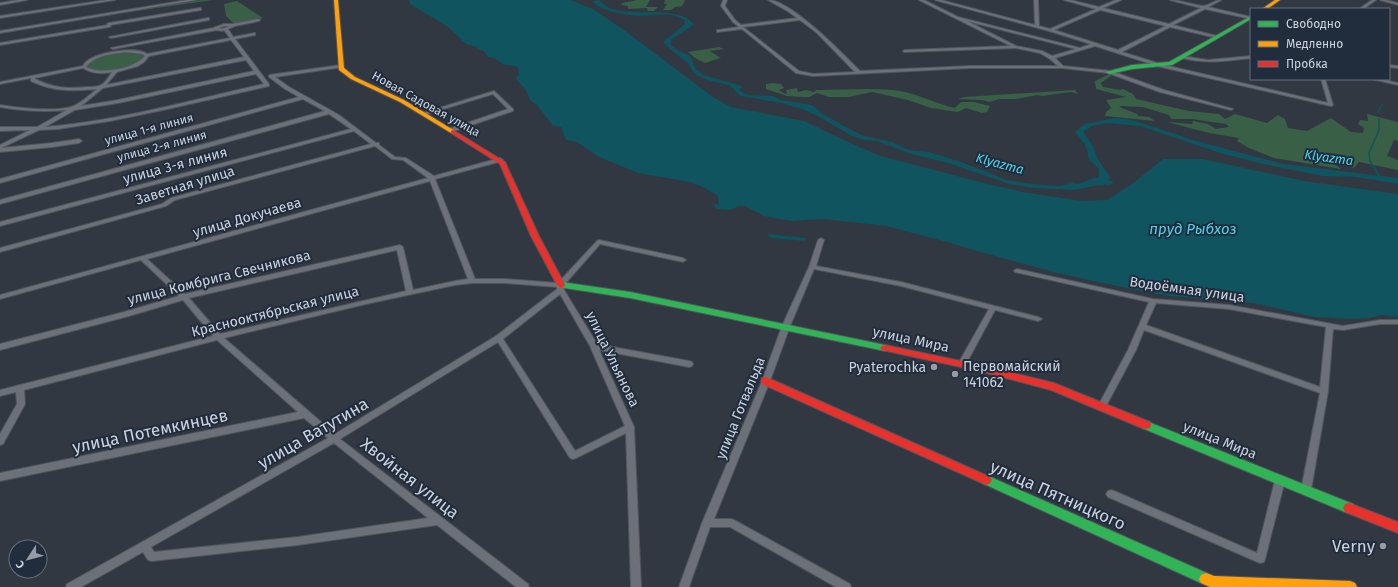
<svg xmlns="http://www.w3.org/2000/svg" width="1398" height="587" font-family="'Fira Sans',sans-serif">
<rect width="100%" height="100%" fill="#313842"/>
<g fill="#395f47">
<polygon points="201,0 213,0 115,14 120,13"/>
<polygon points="637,0 650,0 646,7 658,7 654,11 648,11 647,8 628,9 628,6 621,5 622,3"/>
<polygon points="665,0 685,0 682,6 675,7 671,10 663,10 667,4 664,4"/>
<polygon points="237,1 263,18 235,25 226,16 224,4"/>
<polygon points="719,47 724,49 710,51 721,58 705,63 695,58 688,52"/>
<path d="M129 52 142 54 145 56 144 58C135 67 98 77 88 66 94 54 117 53 129 52Z"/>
<path d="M1110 74 1112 75 1101 83 1103 87 1120 90 1123 89 1133 94 1136 99 1189 111 1219 114 1225 119 1235 114 1267 123 1278 115 1285 119 1288 128 1307 131 1331 118 1351 132 1363 133 1364 128 1358 124 1360 120 1368 121 1367 114 1398 122V141L1394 140 1387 156 1398 160V170L1359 162 1354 168 1332 162 1341 169 1274 158 1249 148 1237 141 1239 138 1209 133 1167 122 1192 124 1193 121 1208 124 1216 129 1229 127 1226 124 1192 119H1171L1169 115 1143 107 1119 106C1125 111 1135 111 1139 116L1149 117 1155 121 1105 116 1106 112 1111 108 1106 100 1126 97 1096 89 1095 81Z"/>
<path d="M772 83 781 84 784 88 779 90 785 94 787 93 786 90 797 88 798 92 806 90 814 92 816 90C841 90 868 88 893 90 915 92 935 104 955 108L961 102H974L990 106 987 112 982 113 966 108 958 112 931 108 908 100 872 92 849 97H829L817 93 809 97H803L787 96 766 89V84Z"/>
<polygon points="1075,90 1078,94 1071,92 1042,96 1038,95 1016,99 999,99 990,102 982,100 958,99 964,97"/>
</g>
<g fill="#0f545e">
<polygon points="409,0 570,0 593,9 624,30 713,97 731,107 804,121 857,146 881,156 988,184 1023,192 1082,201 1107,200 1132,184 1163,159 1203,159 1304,181 1398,194 1398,317 1382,315 1369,318 1352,319 1315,317 1253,303 1169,296 1131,289 1057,273 973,250 951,243 886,226 823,219 792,221 774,218 764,216 745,206 739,206 730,210 717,209 713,205 719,204 718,196 703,187 690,182 638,173 599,157 577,142 566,140 561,127 553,126 537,105 530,100 526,90 515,78 519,75 518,67 503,64 494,58 488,57 484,51 477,49 477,47 466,44 448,27 410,4"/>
<path d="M599 0C619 24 672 1 693 23V25L672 39 670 44 675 49 690 56 696 69 704 75 742 86 743 87 739 89 743 93 750 95 773 96 781 100 812 105 824 115 861 135 892 142 909 150 929 152 961 162 1007 180 1032 184 1059 186 1072 183 1078 184 1094 178H1099V169L1089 159 1086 146 1075 132 1086 123H1090L1113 118 1127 119 1142 123 1196 141 1283 164 1398 178V184L1356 177 1323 176 1263 164 1220 153 1140 126 1108 123 1092 126 1084 131V133L1093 146 1097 158 1110 177 1109 180 1114 183 1107 185 1105 184H1103L1105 186 1099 185 1073 190 1034 188 1009 184 948 163 911 154 877 141 864 140 852 136 816 115 802 109 781 103 741 96C736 93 734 88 730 86 714 80 694 81 689 64 679 57 670 49 663 42L685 24 684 20C671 11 653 16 639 16 627 15 598 11 593 1Z"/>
<polygon points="768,234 805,238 805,241 772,238 767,235"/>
</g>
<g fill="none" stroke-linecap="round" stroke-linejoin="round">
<g stroke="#0f545e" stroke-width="1.5">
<polyline points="1378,113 1382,104"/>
<polyline points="1379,119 1379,130 1369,153 1370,161 1380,177"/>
</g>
<defs>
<g id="street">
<polygon points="18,0 27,0 0,5 0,3"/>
<polygon points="106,0 115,0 0,18 0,16"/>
<polygon points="187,0 196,0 0,33 0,31"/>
<path d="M723 0H727L725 6 735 20 741 25 797 18 789 12 768 0C791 0 843 54 860 71L970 66H1058L1050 59 1040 53 1016 48 904 52 903 51 905 50 1011 46 919 0H924L958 17 1080 48 1091 44 1049 31 935 0H941L1035 25 1034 0H1038L1039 26 1050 29 1096 9 1064 0H1070L1099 7 1116 0H1121L1103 8 1169 24 1201 8 1170 0C1181 0 1192 5 1203 6 1209 6 1214 0 1221 0L1208 7 1251 17V19L1205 9 1173 25 1217 36V38L1170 27 1122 52 1164 65 1328 103 1321 79H1325L1333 105 1331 106 1161 67 1095 46 1055 58 1063 66 1111 71 1164 90 1233 109 1231 110 1160 92 1108 73 1062 68H970L813 76 796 73 742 29 717 32V30H718L739 27 733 22 721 6ZM1100 10 1166 26 1118 50 1054 30ZM800 20 817 33 855 72 813 74 799 71 743 27ZM967 21 1076 49 1052 56 1042 51 1016 46Z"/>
<polygon points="1372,0 1376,0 1363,9 1359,9"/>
<polygon points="1380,0 1386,0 1398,3 1398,5"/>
<polygon points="200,8 201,8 201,10 110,25 111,26 109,27 0,45 0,43 108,25 107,24 109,23"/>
<polygon points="208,18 209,18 209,20 111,38 109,37"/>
<path d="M258 19 260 20 259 21 235 26 228 29 233 37 255 33V35L235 39 269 84V86L163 110 110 121 58 129 39 130 1 148 52 143 79 139 82 141 79 143 52 147 0 152V145L30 130 0 131V127H37L67 110C44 112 22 111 0 107V105C20 108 52 112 71 107 79 105 91 94 97 89 72 91 54 92 31 81V78L0 84V82L83 66C85 62 88 60 92 58 103 52 136 46 147 54L230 38 224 30 222 31 217 30 113 49 111 48 213 28 224 24H232ZM224 26H229L222 29 219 28ZM231 40 244 57 106 85 117 72 138 66 144 62 149 56ZM126 52 143 54 145 56C134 69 101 75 86 67 95 55 112 54 126 52ZM246 60 254 71 118 100 81 106 103 88ZM83 68C92 74 102 74 112 72 109 77 105 84 99 86 96 87 91 87 87 87 68 89 53 88 35 79V78ZM256 74 264 84C192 100 119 121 45 127L75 110 118 103Z"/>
<path d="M1182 56 1208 60 1251 56V58C1227 61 1205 64 1182 58Z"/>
<path d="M341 65 343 66V67L275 77 289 87 339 115 376 143H379V145L395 157 406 158 434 176 500 158 503 160 502 161 435 179 475 279H505L558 283 597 241 599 240 683 258 686 260 683 262 600 244 564 285V290L597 344 689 361 692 362 693 364 692 366 689 367 599 350 634 427 641 587H631L626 433 576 458 573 459 570 458 498 342 340 439 528 584 529 587H516L437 525 298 545 152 561 148 560 143 552 81 587H66L67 584 328 438 304 418 0 481V473L298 412 217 340 24 390 25 404 3 444 0 445V434L17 404 16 392 0 396V390L213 336 183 300 129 316 0 350V344L124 312 179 296 141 260 0 299V295L428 178 403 160 392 159 375 146 175 200 166 206 0 252V248L162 204 171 198 371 144 354 131 0 226V222L351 129 329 114 0 204V200L325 111 303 99 0 183V179L299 97 285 89 269 77V75ZM430 181 468 279 455 281 413 290 403 247 400 245 185 294 147 259ZM397 250 406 291 220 334 189 298ZM472 283H505L557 287V289L496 336 335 434 224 338 366 304 455 285ZM560 294 590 346 625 426 575 451 503 339ZM334 443 428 518 298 537 154 552 151 547Z"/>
<polygon points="1389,65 1398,66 1398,68 1389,67"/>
<polygon points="1372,79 1380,79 1398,83 1398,85"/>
<polygon points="494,91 513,109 513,111 451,132 448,130 449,129 508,109 493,94 424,115 420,114"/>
<polygon points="821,238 824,240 816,266 901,282 1038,317 1042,319 1038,321 995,310 966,364 965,366 959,366 958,364 989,309 901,286 814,269 790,326 770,381 714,519 731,519 734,520 850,584 851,587 836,587 730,527 710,527 689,587 679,587 702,523 762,381 782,326 809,267 818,240"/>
<path d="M1017 269 1153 299 1229 305 1343 326 1380 320H1398V324H1380L1343 330 1333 329 1328 391 1311 490 1309 493 1306 494 1303 493 1301 490 1320 393 1144 330 1136 350 1105 408 1102 409 1099 408 1098 406 1128 350 1149 302 1015 272 1014 271 1015 270ZM1156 303 1229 309 1326 327 1320 387 1146 325Z"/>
<polygon points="1280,476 1283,477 1285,480 1265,559 1264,562 1260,563 1108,497 1106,494 1108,491 1111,490 1114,491 1257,553 1275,480 1277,477"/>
</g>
<g id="fast">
<polygon points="1251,16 1251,19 1172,65 1132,69 1109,74 1106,72 1132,65 1169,62"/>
<polygon points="561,282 630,292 885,345 888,346 890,348 888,350 885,351 630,298 558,287 557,285 558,283"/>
<polygon points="1146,421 1353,504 1355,508 1353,512 1349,513 1345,512 1142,428 1141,425 1142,422"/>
<polygon points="986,475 1211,575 1213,579 1211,583 1206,585 1201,583 982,483 980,480 982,477"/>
</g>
<g id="slow">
<polygon points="334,0 338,0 344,68 355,77 404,100 455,131 455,133 451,133 400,102 351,79 339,70"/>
<polygon points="1275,0 1280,0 1267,9 1262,9"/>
<polygon points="1206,573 1214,576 1350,581 1355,583 1357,587 1210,587 1201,583 1199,579 1201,575"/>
</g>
<g id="jam">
<polygon points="453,130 505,162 539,236 565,285 564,287 561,288 557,285 531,236 500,164 451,133 451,131"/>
<polygon points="885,345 975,364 1054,383 1150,422 1151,425 1150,428 1146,429 1142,428 1051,390 975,370 882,350 880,348 882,346"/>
<polygon points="766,377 990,477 992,480 990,483 986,485 982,483 762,384 761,381 762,378"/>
<polygon points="1349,503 1398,522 1398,533 1345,512 1343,508 1345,504"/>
</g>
</defs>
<use href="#street" stroke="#50565e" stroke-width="2"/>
<use href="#fast" stroke="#50565e" stroke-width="2"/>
<use href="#slow" stroke="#50565e" stroke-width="2"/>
<use href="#jam" stroke="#50565e" stroke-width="2"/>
<use href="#street" fill="#6c7078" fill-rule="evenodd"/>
<use href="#fast" fill="#30b455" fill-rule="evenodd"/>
<use href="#slow" fill="#ff9f0a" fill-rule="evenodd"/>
<use href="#jam" fill="#e5322d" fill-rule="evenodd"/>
</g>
<g fill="#959ca7" stroke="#212d3d" stroke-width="1.5">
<circle cx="934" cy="367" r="4"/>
<circle cx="955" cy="374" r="4"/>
<circle cx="1383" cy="546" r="4"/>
</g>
<g text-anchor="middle" stroke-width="4" stroke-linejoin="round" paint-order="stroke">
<g font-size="12" fill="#cbd2dd" stroke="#212d3d">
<text transform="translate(426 104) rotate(29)" y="4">Новая Садовая улица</text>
<text transform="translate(149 129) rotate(-15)" y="4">улица 1-я линия</text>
<text transform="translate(162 146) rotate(-15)" y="4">улица 2-я линия</text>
</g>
<g font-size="13" font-style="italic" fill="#51d3e7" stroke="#212d3d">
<text transform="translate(1329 157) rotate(8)" y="5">Klyazma</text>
<text transform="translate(1000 163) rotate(15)" y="5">Klyazma</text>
</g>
<g font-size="14" fill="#cbd2dd" stroke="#212d3d">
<text transform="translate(175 165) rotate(-15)" y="5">улица 3-я линия</text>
<text transform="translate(185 185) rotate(-17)" y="5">Заветная улица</text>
<text transform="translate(247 217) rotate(-16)" y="5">улица Докучаева</text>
<text transform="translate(219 277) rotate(-14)" y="5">улица Комбрига Свечникова</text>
<text transform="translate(1187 289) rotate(8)" y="5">Водоёмная улица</text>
<text transform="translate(275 311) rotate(-14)" y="5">Краснооктябрьская улица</text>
<text transform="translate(911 339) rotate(12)" y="5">улица Мира</text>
<text transform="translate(613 359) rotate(64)" y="5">улица Ульянова</text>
<text transform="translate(740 408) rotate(-68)" y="5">улица Готвальда</text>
<text transform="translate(1220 440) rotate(22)" y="5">улица Мира</text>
</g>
<g font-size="14" fill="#cbd2dd" stroke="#212d3d" text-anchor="start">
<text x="963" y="371">Первомайский<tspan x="963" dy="16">141062</tspan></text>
<text x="926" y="372" text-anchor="end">Pyaterochka</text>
</g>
<g font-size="15" font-style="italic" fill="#51d3e7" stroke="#212d3d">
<text x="1193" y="234">пруд Рыбхоз</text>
</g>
<g font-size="17" fill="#cbd2dd" stroke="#212d3d">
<text transform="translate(150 431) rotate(-12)" y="6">улица Потемкинцев</text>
<text transform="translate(313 433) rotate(-30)" y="6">улица Ватутина</text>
<text transform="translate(410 478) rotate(38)" y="6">Хвойная улица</text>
<text transform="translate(1058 495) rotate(24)" y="6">улица Пятницкого</text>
</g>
<g font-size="17" fill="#cbd2dd" stroke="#212d3d" text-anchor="end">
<text x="1375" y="552">Verny</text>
</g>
</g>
<rect x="1250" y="8" width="140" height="72" fill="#212d3d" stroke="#656f7d"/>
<rect x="1258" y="21" width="20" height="6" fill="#30b455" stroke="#656f7d"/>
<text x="1286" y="28" font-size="12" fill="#cbd2dd">Свободно</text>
<rect x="1258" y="41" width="20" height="6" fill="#ff9f0a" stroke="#656f7d"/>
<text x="1286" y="48" font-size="12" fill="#cbd2dd">Медленно</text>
<rect x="1258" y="61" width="20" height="6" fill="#e5322d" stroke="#656f7d"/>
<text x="1286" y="68" font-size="12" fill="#cbd2dd">Пробка</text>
<g transform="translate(28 559) rotate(234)"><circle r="19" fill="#212d3d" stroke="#656f7d"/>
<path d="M0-3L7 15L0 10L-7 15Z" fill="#959ca7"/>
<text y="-6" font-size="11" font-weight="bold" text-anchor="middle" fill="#cbd2dd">С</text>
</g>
</svg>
